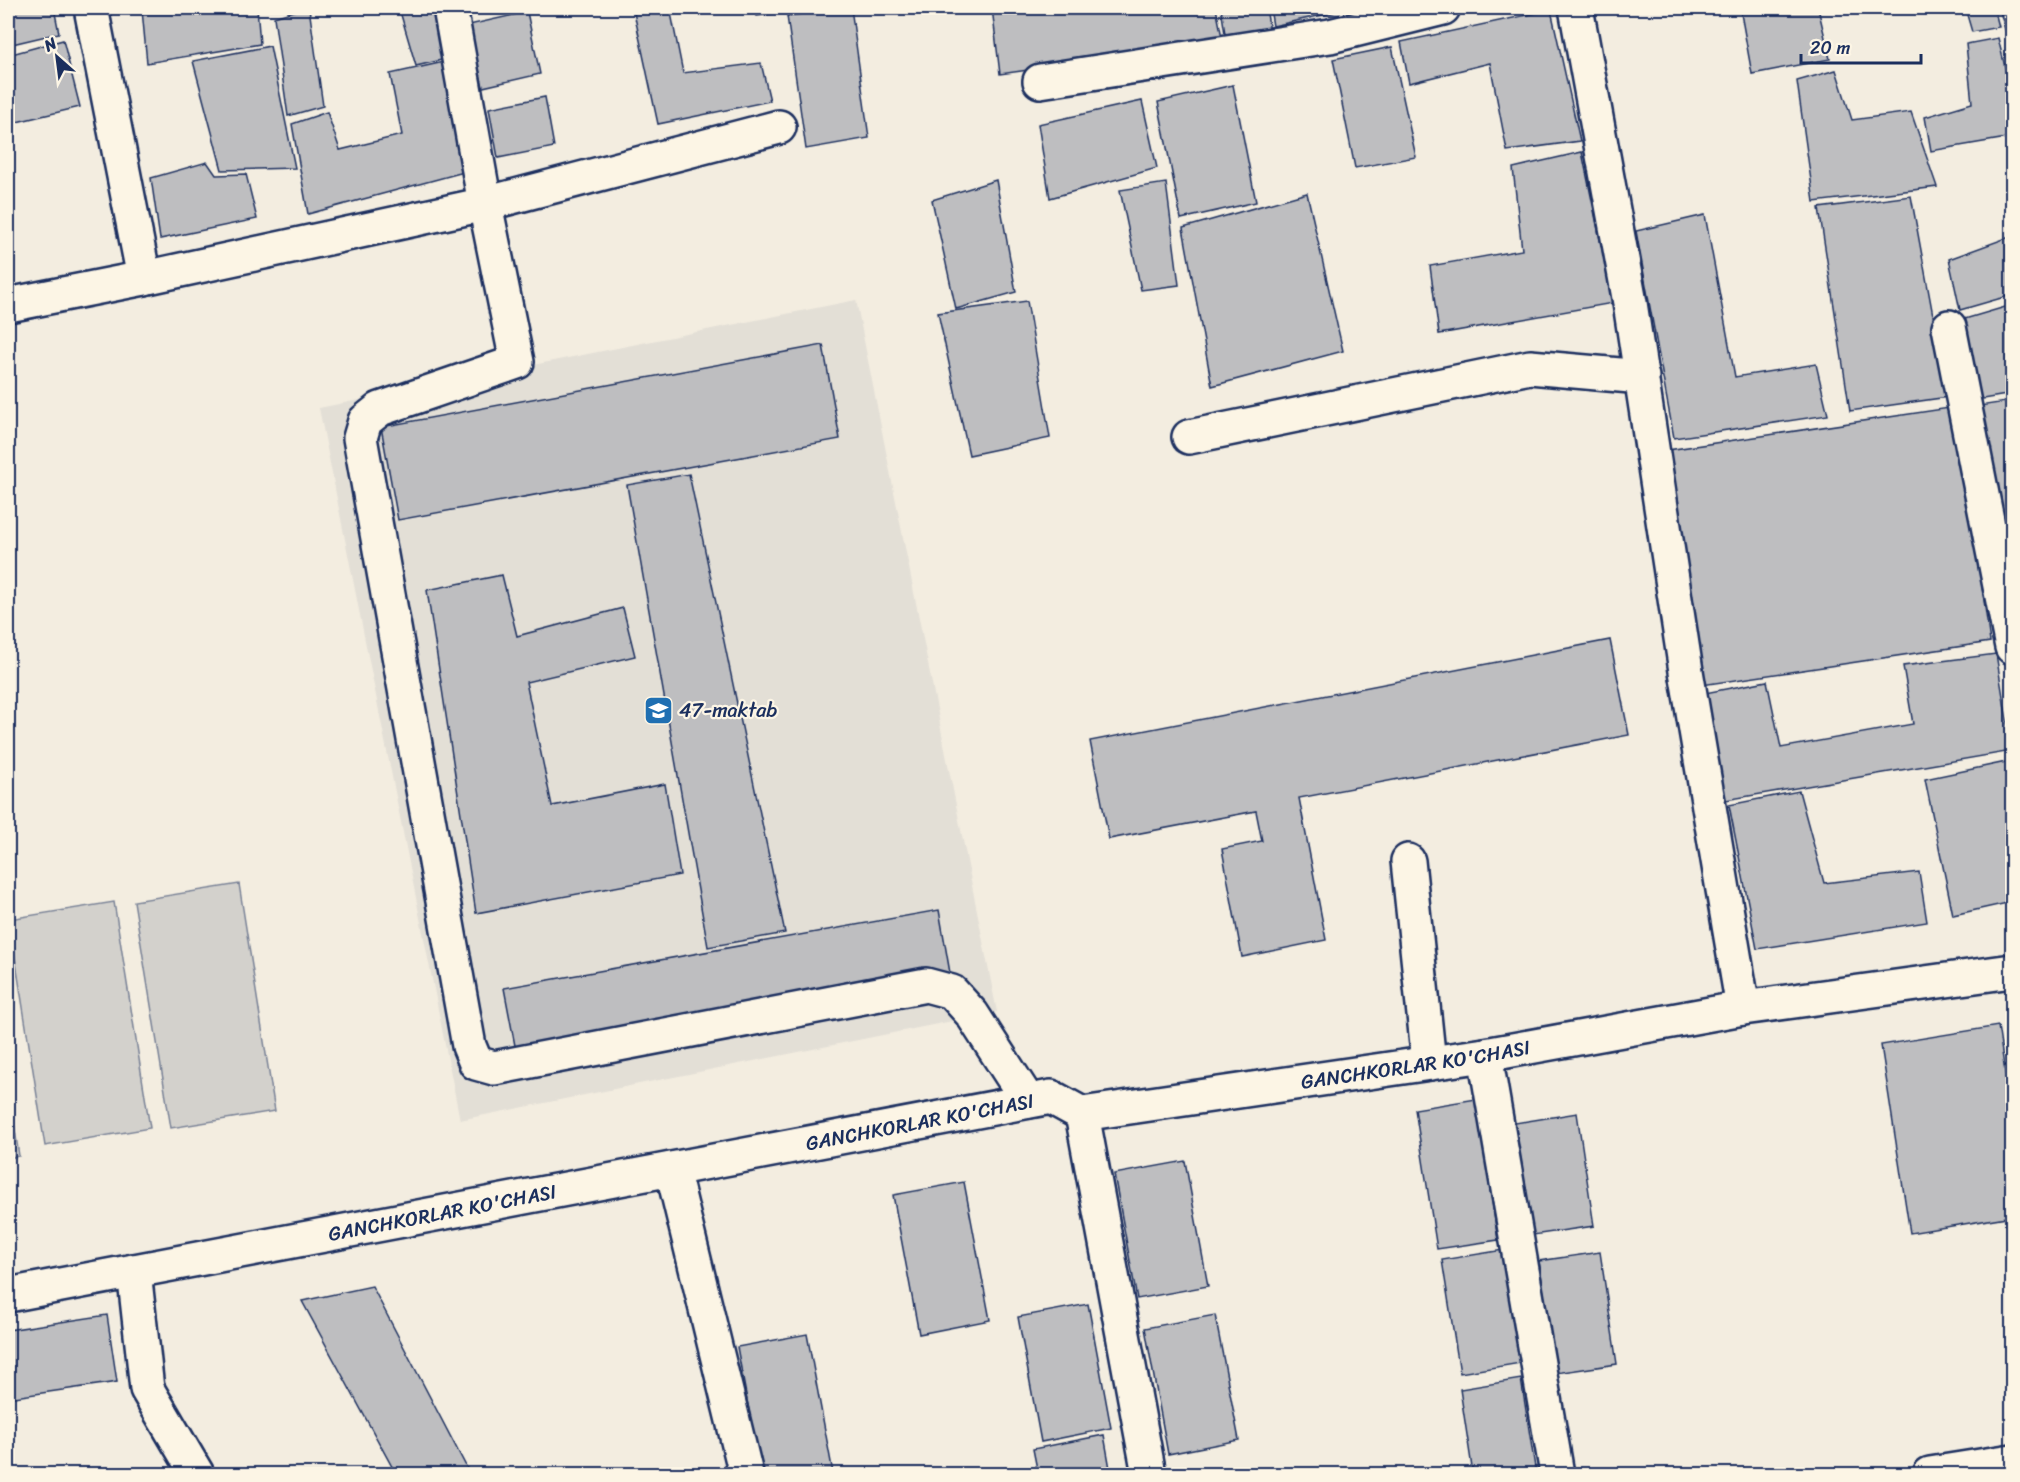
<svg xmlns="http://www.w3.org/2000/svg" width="2020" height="1482" font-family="Sriracha,sans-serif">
<rect width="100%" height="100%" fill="#f3ede0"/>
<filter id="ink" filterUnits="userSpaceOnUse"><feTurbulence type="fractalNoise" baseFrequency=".0167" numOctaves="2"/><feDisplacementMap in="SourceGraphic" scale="12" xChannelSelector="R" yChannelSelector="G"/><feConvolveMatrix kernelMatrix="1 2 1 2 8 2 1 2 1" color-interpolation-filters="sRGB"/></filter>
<g filter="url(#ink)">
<polygon fill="#e3dfd6" points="856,300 997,1012 460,1120 319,408"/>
<g fill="#d3d1cc" stroke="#778095" stroke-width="1.5">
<polygon points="239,884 275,1111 171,1128 134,901"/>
<polygon points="114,902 150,1128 45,1146 9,919"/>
<polygon points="8,1084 19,1156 8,1158"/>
</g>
<g fill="#bebec0" stroke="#1b2f5e" stroke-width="1.5">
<polygon points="8,8 54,8 59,33 8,45"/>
<polygon points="160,8 257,8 260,44 147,63 142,10"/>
<polygon points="304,8 309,8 323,106 288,116 274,17"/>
<polygon points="399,8 445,8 454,57 416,66"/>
<polygon points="466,8 507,8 467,15"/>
<polygon points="633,8 670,8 683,73 761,63 770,101 658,124"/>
<polygon points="755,8 810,8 757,16"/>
<polygon points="851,8 869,138 806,149 787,16"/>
<polygon points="992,8 1216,8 1223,42 1000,74"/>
<polygon points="1221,8 1266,8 1270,32 1226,40"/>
<polygon points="1270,8 1354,8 1273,26"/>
<polygon points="1740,8 1818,8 1830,59 1752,74"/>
<polygon points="1965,8 1994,8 1999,27 1972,32"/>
<polygon points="1999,8 2012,8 2012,54"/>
<polygon points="1551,10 1580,141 1507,151 1490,63 1409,83 1401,42"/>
<polygon points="527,12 540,74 483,87 469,25"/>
<polygon points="1998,38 2012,96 2012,137 1931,151 1925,117 1972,103 1966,44"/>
<polygon points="63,40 80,107 8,124 8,55"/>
<polygon points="270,46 295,168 222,170 193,61"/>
<polygon points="1392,47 1416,157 1355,168 1333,59"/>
<polygon points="444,62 464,172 308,214 292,124 327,112 340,150 402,135 390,74"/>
<polygon points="1836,70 1852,120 1911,112 1937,187 1814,202 1797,81"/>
<polygon points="1233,85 1256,202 1181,219 1158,102"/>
<polygon points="545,97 554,147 498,158 489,108"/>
<polygon points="1142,101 1157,168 1050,198 1038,124"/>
<polygon points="1582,152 1613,303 1439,334 1430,266 1522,250 1513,168"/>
<polygon points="207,162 216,175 246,174 257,219 160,239 151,178"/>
<polygon points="996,180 1016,292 956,309 932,200"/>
<polygon points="1166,183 1179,285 1141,290 1120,190"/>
<polygon points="1307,193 1343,351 1212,386 1183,228"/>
<polygon points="1911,196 1948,397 1850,411 1819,208"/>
<polygon points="1705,215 1735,377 1816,364 1828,415 1674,438 1636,231"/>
<polygon points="2012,236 2012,295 1960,310 1949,259"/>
<polygon points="1027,301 1050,438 969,455 938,313"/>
<polygon points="2012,305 2012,394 1977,400 1958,321"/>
<polygon points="823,345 840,439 398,520 381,427"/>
<polygon points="2012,401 2012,556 2008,557 1979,406"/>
<polygon points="1956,407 1990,642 1702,685 1668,450"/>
<polygon points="689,474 785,933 708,947 627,485"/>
<polygon points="502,575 517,636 623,608 635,656 526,682 552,806 665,784 680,875 476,913 427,590"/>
<polygon points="1610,640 1629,735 1299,798 1326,940 1242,957 1222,849 1262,841 1256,811 1109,839 1090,741"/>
<polygon points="1996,654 2012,751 1720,801 1705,693 1767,681 1781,748 1913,724 1903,666"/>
<polygon points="2011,761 2012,902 1953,915 1925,779"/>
<polygon points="1799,791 1824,883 1919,872 1927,922 1757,949 1729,805"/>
<polygon points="939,910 950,973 516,1051 504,988"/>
<polygon points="1998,1026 2012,1119 2012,1216 1910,1233 1881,1045"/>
<polygon points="1476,1099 1498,1240 1437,1249 1415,1109"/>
<polygon points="1577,1113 1594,1226 1533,1235 1515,1123"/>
<polygon points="1185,1161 1208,1286 1137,1299 1114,1174"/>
<polygon points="964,1182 990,1320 919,1334 893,1195"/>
<polygon points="1503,1250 1521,1363 1460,1373 1442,1260"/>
<polygon points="1600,1252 1617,1364 1556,1373 1539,1261"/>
<polygon points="372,1286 470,1474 396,1474 302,1301"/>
<polygon points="1088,1304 1111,1428 1041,1442 1018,1317"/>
<polygon points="107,1315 117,1382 8,1398 8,1330"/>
<polygon points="1215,1315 1239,1440 1168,1454 1145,1328"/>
<polygon points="807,1334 833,1473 761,1474 737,1347"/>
<polygon points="1521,1379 1536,1474 1473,1474 1460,1389"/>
<polygon points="1104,1435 1111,1474 1038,1474 1033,1449"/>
</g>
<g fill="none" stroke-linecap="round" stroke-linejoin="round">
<defs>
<g id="minor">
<polyline points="450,8 485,204 517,362 380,409 365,421 360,438 469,1046 476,1063 494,1068 926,985 952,992 972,1014 1028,1101"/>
<polyline points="1576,8 1630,303 1686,671 1743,1008"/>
<polyline points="1040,81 1330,36 1443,8"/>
<polyline points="144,278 485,204 779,127"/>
<polyline points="8,305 144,278 91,8"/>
<polyline points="1949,327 2012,647"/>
<polyline points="1189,437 1530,367 1642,377"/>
<polyline points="1408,861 1429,1063"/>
<polyline points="1485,1055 1557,1474"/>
<polyline points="1082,1114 1149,1474"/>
<polyline points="672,1169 746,1474"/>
<polyline points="134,1271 147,1389 197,1474"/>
<path id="s1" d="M8 1295 1051 1097 1082 1114 1485 1055 1743 1008 2012 971"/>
<polyline points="1930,1474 2012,1461"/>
</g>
</defs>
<use href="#minor" stroke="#1b2f5e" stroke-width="38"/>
<use href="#minor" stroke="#fcf5e5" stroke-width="33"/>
</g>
</g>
<defs>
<symbol id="school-square" viewBox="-11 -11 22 22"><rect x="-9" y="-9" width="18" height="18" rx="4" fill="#1f6fb2" stroke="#fcf5e5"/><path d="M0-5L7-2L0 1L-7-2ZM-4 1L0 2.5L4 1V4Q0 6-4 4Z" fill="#fff"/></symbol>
</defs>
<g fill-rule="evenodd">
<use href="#school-square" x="642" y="694" width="33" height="33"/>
</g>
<g text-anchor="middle" stroke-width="4.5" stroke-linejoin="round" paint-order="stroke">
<g font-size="20" fill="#1b2f5e" stroke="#fcf5e5" text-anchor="start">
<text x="679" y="717">47-maktab</text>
</g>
<g font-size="20" fill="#1b2f5e" stroke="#fcf5e5">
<text dy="7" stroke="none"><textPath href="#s1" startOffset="1434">GANCHKORLAR KO'CHASI</textPath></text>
<text dy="7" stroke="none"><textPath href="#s1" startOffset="928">GANCHKORLAR KO'CHASI</textPath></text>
<text dy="7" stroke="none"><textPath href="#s1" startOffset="442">GANCHKORLAR KO'CHASI</textPath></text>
</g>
</g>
<rect width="2020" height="1482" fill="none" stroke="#fcf5e5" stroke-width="30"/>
<rect x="15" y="15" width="1990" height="1452" fill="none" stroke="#1b2f5e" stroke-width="2" filter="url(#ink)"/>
<g transform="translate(57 57) rotate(332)" stroke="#fcf5e5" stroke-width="4.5" paint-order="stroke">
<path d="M0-4.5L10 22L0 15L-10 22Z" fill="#1b2f5e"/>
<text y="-9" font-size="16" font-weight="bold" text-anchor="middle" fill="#1b2f5e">N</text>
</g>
<path d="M1801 54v9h120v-9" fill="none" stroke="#1b2f5e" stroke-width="3"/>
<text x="1810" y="54" font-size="18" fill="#1b2f5e" stroke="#fcf5e5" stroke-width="4.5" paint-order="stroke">20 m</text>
</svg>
